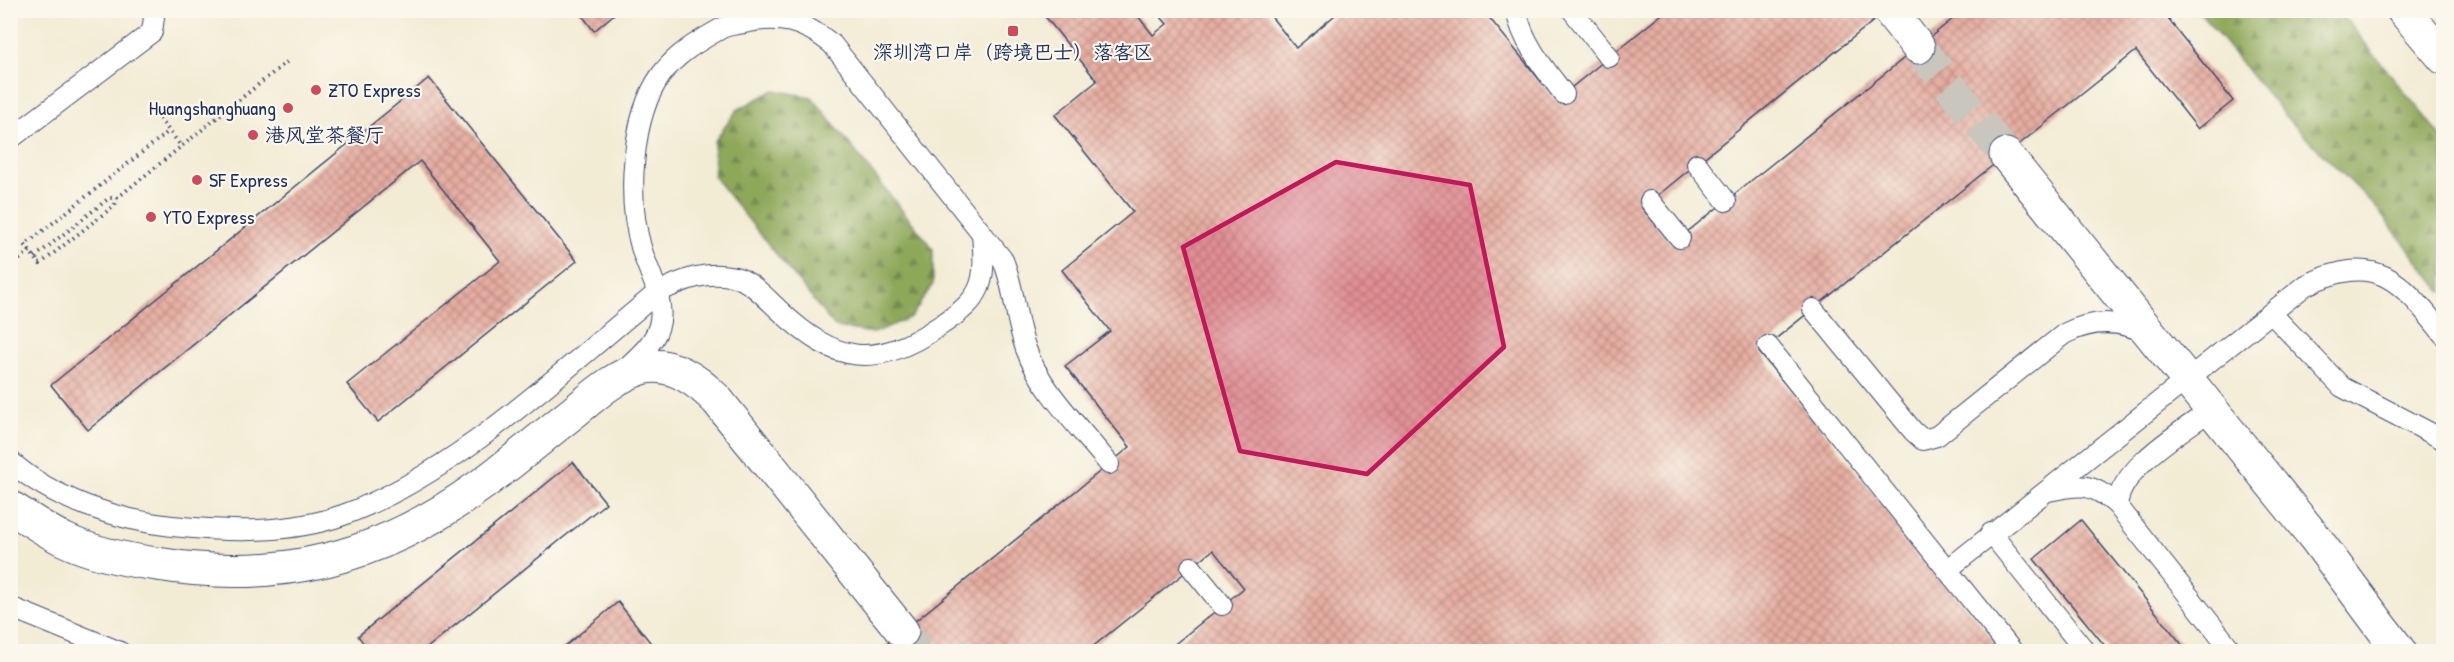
<svg xmlns="http://www.w3.org/2000/svg" width="2454" height="662" font-family="'Patrick Hand','LXGW WenKai TC',sans-serif">
<defs>
<pattern id="forest-firs" width="22" height="20" patternUnits="userSpaceOnUse" patternTransform="scale(1.5)"><rect width="22" height="20" fill="#8ea85a"/><path d="M5 1l3.5 6h-7zM16 11l3.5 6h-7z" fill="#73894e"/></pattern>
<pattern id="building-cross-hatch" width="8" height="8" patternUnits="userSpaceOnUse" patternTransform="scale(1.5)"><rect width="8" height="8" fill="#e7ada0"/><path d="M0 0l8 8M0 8l8-8" fill="none" stroke="#ba8d86"/></pattern>
</defs>
<rect width="100%" height="100%" fill="#fbf7ec"/>
<filter id="ink" filterUnits="userSpaceOnUse"><feTurbulence type="fractalNoise" baseFrequency=".0167" numOctaves="2"/><feDisplacementMap in="SourceGraphic" scale="12" xChannelSelector="R" yChannelSelector="G"/><feConvolveMatrix kernelMatrix="1 2 1 2 8 2 1 2 1" color-interpolation-filters="sRGB"/></filter>
<filter id="wash" filterUnits="userSpaceOnUse"><feTurbulence type="fractalNoise" baseFrequency=".008" numOctaves="4" result="noise"/><feDisplacementMap in="SourceGraphic" scale="24" xChannelSelector="R" yChannelSelector="G"/><feGaussianBlur stdDeviation="1.35" result="paint"/><feColorMatrix in="noise" values="0 0 0 0 0 0 0 0 0 0 0 0 0 0 0 0 0 1.4 0 .05"/><feComposite in="paint" operator="in"/></filter>
<g filter="url(#wash)">
<rect width="100%" height="100%" fill="#f3ecd5"/>
<g fill="url(#forest-firs)" stroke="#546c5c" stroke-width="1.5">
<polygon points="2199,11 2339,11 2443,139 2443,292 2372,203 2284,115"/>
<polygon points="774,90 812,97 933,249 933,284 911,317 874,333 835,327 714,177 714,142 737,110"/>
</g>
<g id="blocks">
<g fill="url(#building-cross-hatch)">
<polygon points="578,10 619,10 594,31"/>
<polygon points="1040,10 1133,10 1153,35 1167,24 1155,10 1266,10 1296,48 1341,10 1483,10 1556,100 1667,10 1887,10 1642,208 1672,244 1964,10 2161,10 2233,101 2198,129 2136,51 1759,352 2003,652 1165,652 1244,588 1213,550 1086,652 877,652 1130,447 1065,366 1110,331 1062,270 1133,212 1055,115 1097,81"/>
<polygon points="429,78 577,261 378,422 347,384 500,261 420,161 88,430 51,385"/>
<polygon points="573,462 606,503 422,652 370,652 358,636"/>
<polygon points="2081,520 2188,652 2110,652 2034,559"/>
<polygon points="618,602 658,652 558,652"/>
</g>
</g>
</g>
<g filter="url(#ink)">
<use href="#blocks" fill-opacity="0" stroke="#3b4b70" stroke-width="1.5"/>
<g fill="none" stroke-linecap="round" stroke-linejoin="round">
<g stroke="#c8c6bd" stroke-width="33" stroke-dasharray="33 16" stroke-linecap="butt">
<polyline points="1918,47 2006,155"/>
<polyline points="902,631 919,652"/>
</g>
<defs>
<g id="service">
<path d="M1516 10C1523 44 1544 68 1564 94"/>
<polyline points="1572,10 1609,57"/>
<polyline points="10,139 152,32 155,10"/>
<polyline points="1697,164 1726,201"/>
<polyline points="1650,201 1680,238"/>
<path d="M1813 309 1913 431 1923 440 1937 436 2064 334C2091 320 2118 319 2146 333"/>
<polyline points="2271,313 2342,387 2444,440"/>
<polyline points="1768,346 2013,652"/>
<path d="M626 368C640 355 657 341 660 321 664 296 647 270 641 247 627 199 631 117 661 75 677 53 699 41 722 28 728 25 736 24 744 23 780 15 803 21 832 44L1003 260C1015 289 1015 320 1026 349 1040 389 1082 430 1109 464"/>
<path d="M2212 409C2182 432 2122 466 2117 505L2233 652"/>
<path d="M10 461C52 499 117 520 172 526 228 532 289 534 343 515 455 475 565 368 657 293 682 280 706 270 735 277 751 281 767 299 779 310 836 364 875 370 941 325 984 297 986 283 982 234"/>
<path d="M2048 491C2080 484 2092 482 2117 505"/>
<polyline points="1991,533 2086,652"/>
<polyline points="1191,567 1222,605"/>
<path d="M1947 570 2306 285C2378 251 2400 280 2444 335"/>
<polyline points="10,607 120,652"/>
</g>
<polyline id="primary" points="2403,10 2444,58"/>
<g id="trunk">
<polyline points="1889,10 1918,47"/>
<polyline points="2006,155 2316,539 2400,652"/>
<path d="M10 507C28 518 46 531 65 540 92 553 127 560 157 564 280 584 380 559 481 485 513 462 543 436 574 412 595 395 615 376 642 368 671 360 698 381 717 400L902 631"/>
</g>
</defs>
<use href="#service" stroke="#3b4b70" stroke-width="22"/>
<use href="#primary" stroke="#3b4b70" stroke-width="35"/>
<use href="#trunk" stroke="#3b4b70" stroke-width="35"/>
<g stroke="#3b4b70" stroke-width="4" stroke-dasharray="1.5 4.5" stroke-linecap="butt">
<polyline points="156,114 181,146"/>
<polyline points="117,198 289,60"/>
<polyline points="35,257 109,198 117,198 115,205 40,264 25,245 169,131"/>
<polyline points="10,267 30,251"/>
</g>
<use href="#service" stroke="#fff" stroke-width="20"/>
<use href="#primary" stroke="#fff" stroke-width="33"/>
<use href="#trunk" stroke="#fff" stroke-width="33"/>
</g>
</g>
<path fill="#c2185b" fill-opacity="0.2" stroke="#c2185b" stroke-width="4.5" stroke-linejoin="round" d="M1336 162 1470 185 1504 347 1367 474 1240 451 1183 247Z"/>
<g fill="#d1495b" stroke="#fbf7ec" stroke-width="2">
<rect x="1007" y="25" width="12" height="12" rx="3"/>
<circle cx="316" cy="90" r="6"/>
<circle cx="288" cy="108" r="6"/>
<circle cx="253" cy="135" r="6"/>
<circle cx="197" cy="180" r="6"/>
<circle cx="151" cy="217" r="6"/>
</g>
<g text-anchor="middle" stroke-width="4.5" stroke-linejoin="round" paint-order="stroke">
<g font-size="20" fill="#1b2f5e" stroke="#fbf7ec" text-anchor="start">
<text x="1013" y="59" text-anchor="middle">深圳湾口岸（跨境巴士）落客区</text>
<text x="328" y="97">ZTO Express</text>
<text x="276" y="115" text-anchor="end">Huangshanghuang</text>
<text x="265" y="142">港风堂茶餐厅</text>
<text x="209" y="187">SF Express</text>
<text x="163" y="224">YTO Express</text>
</g>
</g>
<rect width="2454" height="662" fill="none" stroke="#fbf7ec" stroke-width="36"/>
</svg>
